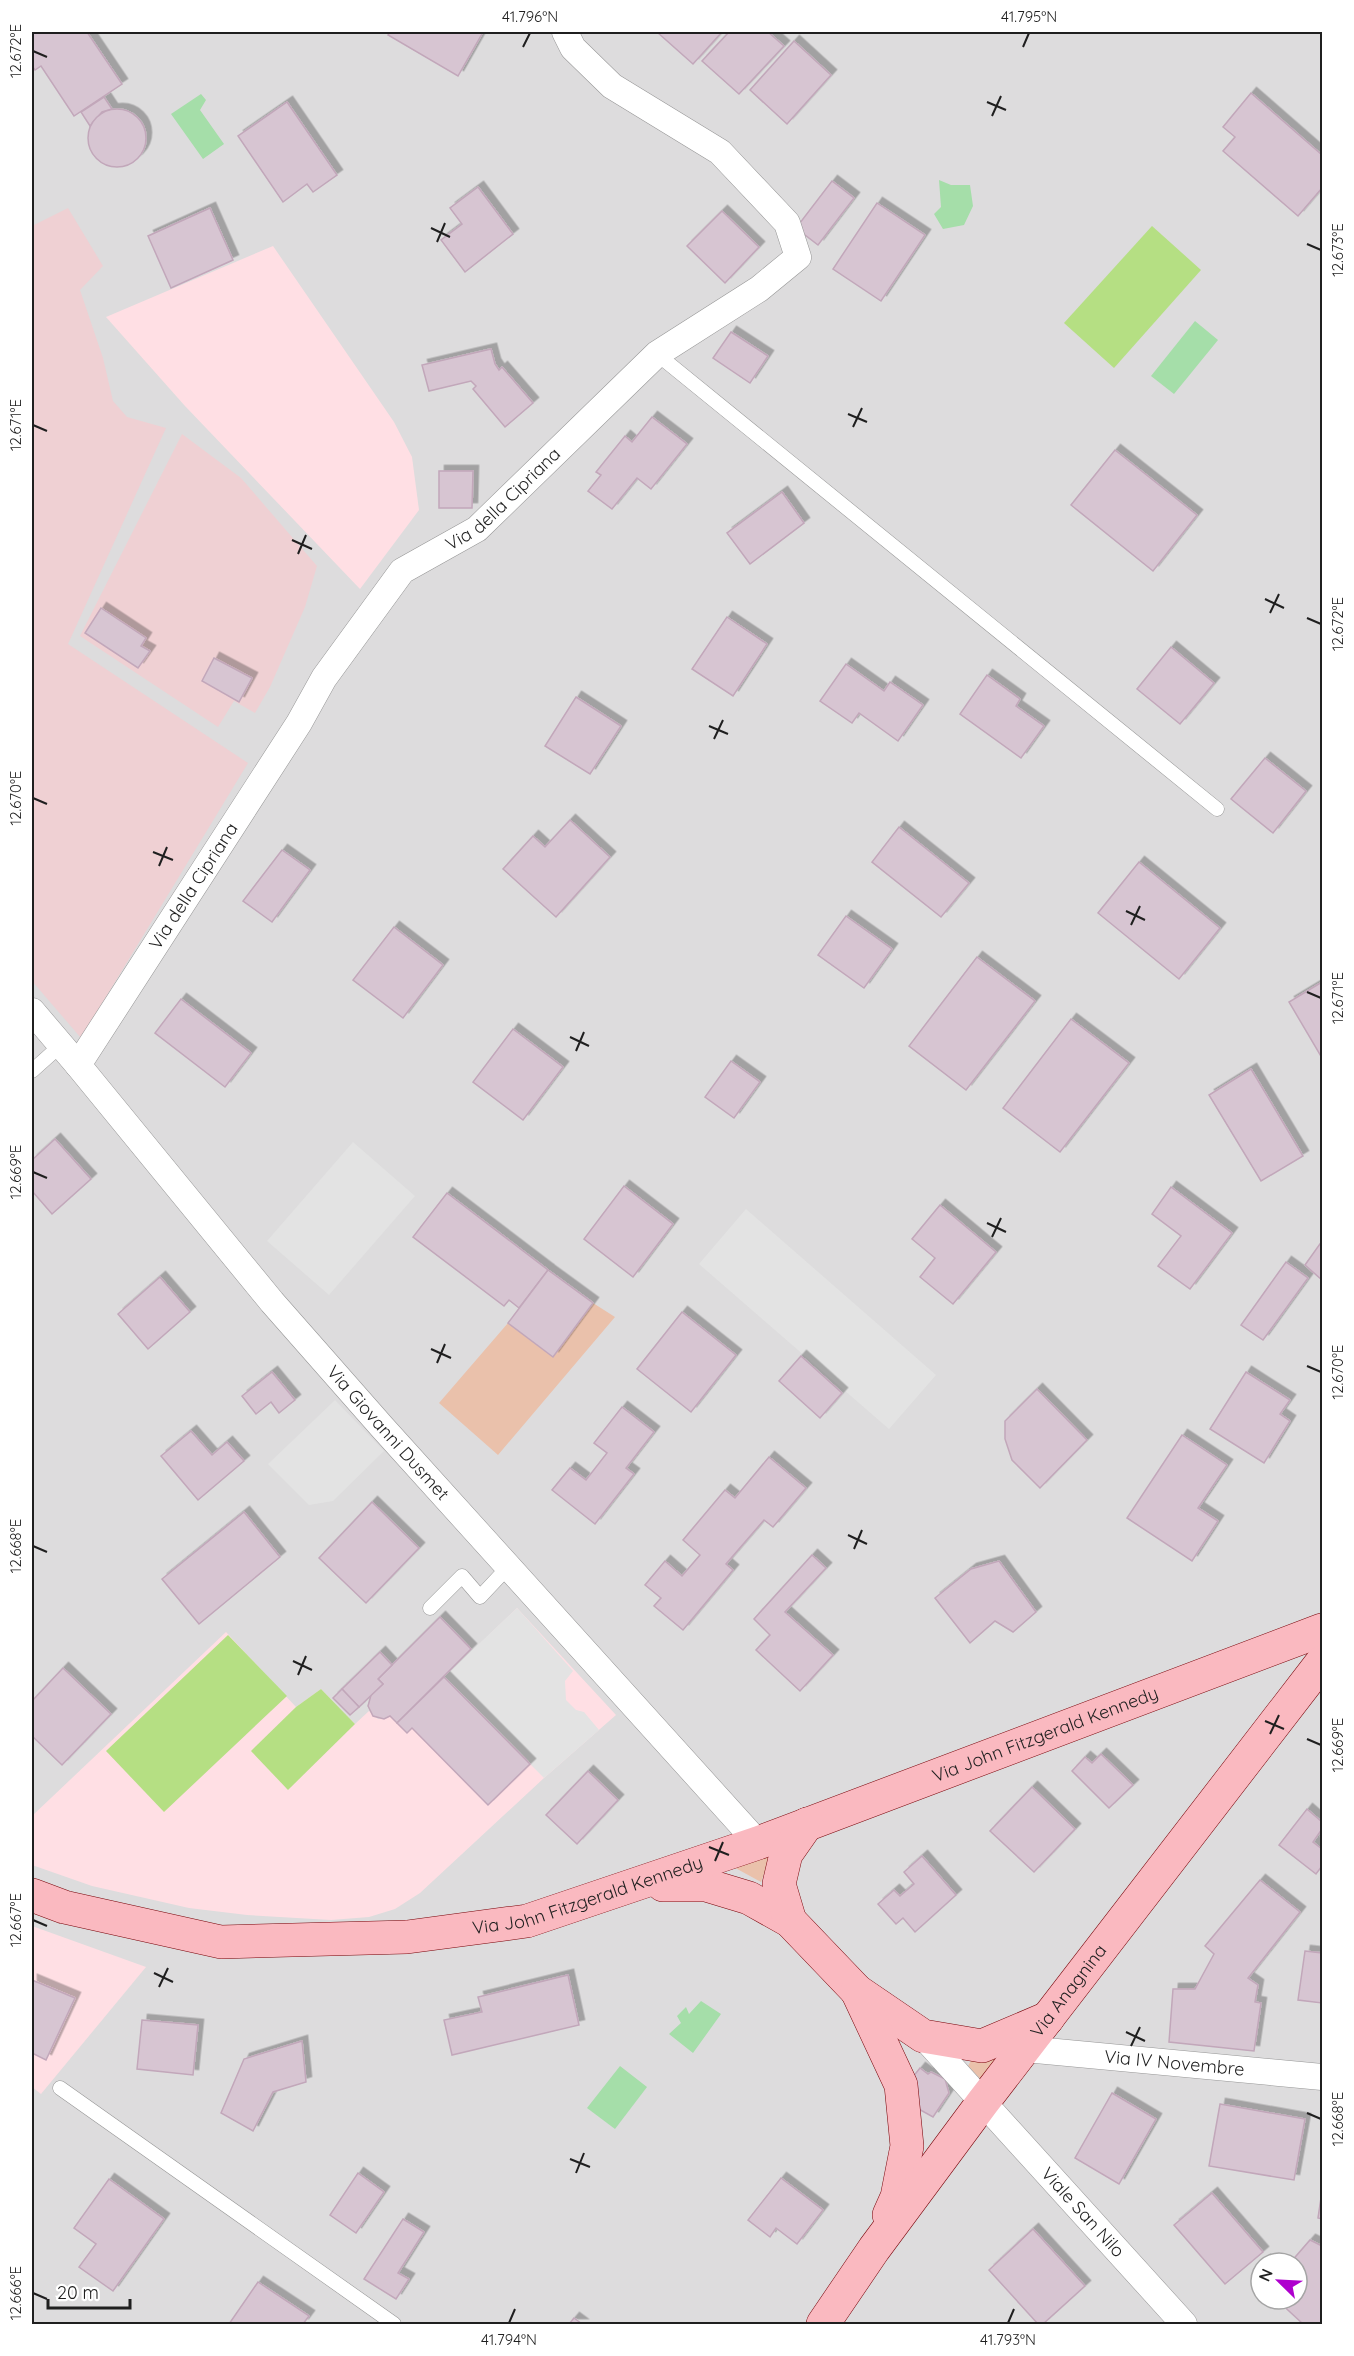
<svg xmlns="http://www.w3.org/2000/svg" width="1354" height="2356" font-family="Quicksand,sans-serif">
<defs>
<filter id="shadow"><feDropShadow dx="5.5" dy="-5.5" stdDeviation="0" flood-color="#0004"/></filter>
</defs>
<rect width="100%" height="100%" fill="#f0e5ea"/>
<path fill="#dddcdd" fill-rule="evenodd" d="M32 32H1322V2324H32ZM1261 2263H1297V2299H1261Z"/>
<g fill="#ffdfe4">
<polygon points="273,246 394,422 412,457 419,510 360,589 185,406 106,317"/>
<polygon points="517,1608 616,1715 544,1778 420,1893 395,1909 369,1917 331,1920 247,1915 189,1908 92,1886 32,1865 32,1816 226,1632 296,1707 321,1689 355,1724 369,1711 378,1719 390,1716 397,1723"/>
<polygon points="32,1926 146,1967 41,2094 32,2087"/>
</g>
<g fill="#efd0d3">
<polygon points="68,208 103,266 80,290 103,358 113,401 127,417 166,428 68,644 248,763 81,1038 32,981 32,226"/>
<polygon points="182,434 241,478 317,566 305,607 270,687 255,713 234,701 218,727 80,636"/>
</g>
<g fill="#eac1ab">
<polygon points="593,1303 615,1317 498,1455 439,1403 508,1323 553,1357"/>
<polygon points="777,1836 761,1882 717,1858"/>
<polygon points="1003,2057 986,2085 968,2066 972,2059"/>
</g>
<g fill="#b5df83">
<polygon points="1152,226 1201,270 1114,368 1064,323"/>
<polygon points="228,1635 287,1696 164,1812 106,1751"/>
<polygon points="321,1689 355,1724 288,1790 251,1751 296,1707"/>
</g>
<g fill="#e3e3e3">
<polygon points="353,1142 415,1196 329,1295 267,1241"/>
<polygon points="746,1209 936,1375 889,1429 699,1264"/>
<polygon points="335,1400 384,1451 333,1501 309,1505 268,1464"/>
<polygon points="517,1608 573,1671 565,1681 566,1700 576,1710 584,1712 599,1730 544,1778 444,1677"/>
</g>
<g fill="#a5dea9">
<polygon points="201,94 206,100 200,110 224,144 203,159 171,114"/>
<polygon points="939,180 951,185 970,185 973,206 964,225 943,229 934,214 941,207"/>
<polygon points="1195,321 1218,340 1174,394 1151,376"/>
<polygon points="701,2001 721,2014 693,2053 669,2034 681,2023 677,2016 686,2007 689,2014"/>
<polygon points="620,2066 647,2087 615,2129 587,2108"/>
</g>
<g fill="#d7c5d2" stroke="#c2a7ba" stroke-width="1.5" filter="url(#shadow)">
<polygon points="32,32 87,32 122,84 74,116 41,66 35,70 32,66"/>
<polygon points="390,32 483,32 458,76 388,35"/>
<polygon points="657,32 722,32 693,64"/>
<polygon points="729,32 768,32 784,46 739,94 702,61"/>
<polygon points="794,41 831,75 787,124 750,90"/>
<polygon points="1251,93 1322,155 1322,188 1298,216 1223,151 1235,137 1223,127"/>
<polygon points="104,97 112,109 102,112 90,126 81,112"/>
<polygon points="287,102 337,175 313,192 307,184 283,202 238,136"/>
<circle cx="117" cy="138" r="29"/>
<polygon points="832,181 854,198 818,245 796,228"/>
<polygon points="478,187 513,234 465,272 441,240 462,224 450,208"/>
<polygon points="877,203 925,235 881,301 833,269"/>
<polygon points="210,208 233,260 171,288 148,236"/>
<polygon points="722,211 759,247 725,283 687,246"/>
<polygon points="731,332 768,356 750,383 713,358"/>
<polygon points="491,349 495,364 499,370 502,367 533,403 505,427 473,389 476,386 471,381 429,391 422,365"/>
<polygon points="652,417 687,444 651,489 637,478 612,509 588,491 601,475 596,472 625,436 632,442"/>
<polygon points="1115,450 1197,515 1153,571 1071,505"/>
<polygon points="439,471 473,471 472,508 439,508"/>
<polygon points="782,492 804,523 750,564 727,533"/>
<polygon points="101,608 146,638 141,646 150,651 138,668 85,633"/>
<polygon points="727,617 767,644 733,696 692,669"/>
<polygon points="1171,647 1214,683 1180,724 1137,689"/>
<polygon points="214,658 252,678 239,702 202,681"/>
<polygon points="846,664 884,691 890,682 923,705 898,741 859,713 852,723 820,701"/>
<polygon points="987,675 1020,699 1016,706 1044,726 1021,758 960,714"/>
<polygon points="576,697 621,726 590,774 545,746"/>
<polygon points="1265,758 1306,791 1273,833 1231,799"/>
<polygon points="570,820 610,857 556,917 503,869 533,836 545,847"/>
<polygon points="899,827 969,883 941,917 872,862"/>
<polygon points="282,850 310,870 272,922 243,901"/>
<polygon points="1139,862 1220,928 1179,979 1098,913"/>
<polygon points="846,916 892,949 864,988 818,955"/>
<polygon points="394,927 443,965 403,1018 353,980"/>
<polygon points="977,957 1035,1001 966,1090 909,1046"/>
<polygon points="1322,982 1322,1058 1289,1002"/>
<polygon points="181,999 251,1053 225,1087 155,1033"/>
<polygon points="1071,1019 1129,1063 1060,1152 1003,1108"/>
<polygon points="513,1029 563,1067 523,1120 473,1082"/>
<polygon points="731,1061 760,1082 734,1118 705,1097"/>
<polygon points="1251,1069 1303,1156 1261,1181 1209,1095"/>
<polygon points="55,1139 91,1179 52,1214 32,1191 32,1160"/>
<polygon points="624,1186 673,1224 633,1277 584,1239"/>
<polygon points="1171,1187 1232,1233 1190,1289 1158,1266 1181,1236 1152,1214"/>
<polygon points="447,1193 548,1270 519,1308 509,1300 504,1306 413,1237"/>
<polygon points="940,1205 996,1252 953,1304 920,1277 935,1258 912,1239"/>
<polygon points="1322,1241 1322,1280 1305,1265"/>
<polygon points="1286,1262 1308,1278 1263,1340 1241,1325"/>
<polygon points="548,1270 593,1303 553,1357 508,1323"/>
<polygon points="160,1277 190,1312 148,1349 118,1314"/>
<polygon points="682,1312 736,1355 691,1412 637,1369"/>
<polygon points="801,1356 842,1393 820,1418 779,1381"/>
<polygon points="272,1372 295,1400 279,1413 271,1402 256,1414 242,1396"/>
<polygon points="1246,1372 1290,1400 1280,1414 1290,1421 1264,1463 1210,1429"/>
<polygon points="1037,1389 1087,1440 1040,1488 1012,1460 1005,1439 1005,1421"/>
<polygon points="622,1407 654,1432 626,1468 634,1474 595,1524 552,1490 570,1468 586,1480 607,1453 594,1443"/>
<polygon points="191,1431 212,1455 227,1442 244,1461 198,1500 161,1456"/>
<polygon points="1182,1435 1227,1465 1198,1508 1218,1521 1192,1561 1127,1518"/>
<polygon points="769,1457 806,1488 773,1527 764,1520 726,1564 733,1570 683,1630 654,1606 661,1598 645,1585 665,1561 682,1576 700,1555 683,1540 725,1490 735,1498"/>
<polygon points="372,1502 419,1548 366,1603 319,1558"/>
<polygon points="244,1512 280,1557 199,1624 162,1579"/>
<polygon points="812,1555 826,1568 785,1612 833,1655 800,1691 756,1650 770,1635 754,1619"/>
<polygon points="999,1561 1036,1612 1013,1632 995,1621 970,1643 935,1598 971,1569"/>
<polygon points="440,1617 471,1649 397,1723 390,1716 384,1719 373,1716 368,1706 371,1695 383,1684 378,1679"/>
<polygon points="380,1652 392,1665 378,1679 383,1684 359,1707 342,1689"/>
<polygon points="63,1668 111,1714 62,1765 32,1736 32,1701"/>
<polygon points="444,1677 530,1764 488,1805 412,1728 407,1733 397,1723"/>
<polygon points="342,1689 359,1707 350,1715 333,1698"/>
<polygon points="1101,1754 1133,1785 1109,1808 1072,1771 1085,1757 1092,1763"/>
<polygon points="588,1771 618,1800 577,1844 546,1815"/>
<polygon points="1032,1787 1075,1829 1034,1872 990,1831"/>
<polygon points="1307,1809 1322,1822 1322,1829 1313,1842 1322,1849 1322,1866 1316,1874 1279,1845"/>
<polygon points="922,1856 956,1895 915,1932 903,1918 896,1924 878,1904 894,1890 900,1896 914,1884 904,1872"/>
<polygon points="1260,1880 1300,1912 1248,1978 1258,1985 1255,2002 1261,2003 1254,2051 1169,2042 1173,1989 1195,1989 1214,1954 1205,1946"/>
<polygon points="1305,1951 1322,1953 1322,2003 1298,2000"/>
<polygon points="568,1975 579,2025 452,2055 444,2020 482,2012 478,1997"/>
<polygon points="32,1980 75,1998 46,2060 32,2053"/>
<polygon points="142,2020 198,2025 193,2075 137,2069"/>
<polygon points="302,2041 306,2082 273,2092 253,2131 221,2113 244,2059"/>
<polygon points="920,2068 928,2074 931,2072 945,2079 949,2093 933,2117 915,2107 908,2083"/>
<polygon points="1112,2093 1156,2119 1119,2184 1075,2158"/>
<polygon points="1220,2104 1305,2119 1294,2180 1209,2166"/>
<polygon points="358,2173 384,2192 356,2233 330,2215"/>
<polygon points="781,2178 823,2210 797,2244 776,2228 770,2237 748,2220"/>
<polygon points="109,2179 164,2219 113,2291 79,2267 96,2244 74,2228"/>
<polygon points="1322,2191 1322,2219 1318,2218"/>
<polygon points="1212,2193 1263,2252 1225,2284 1174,2225"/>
<polygon points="403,2219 424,2232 398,2273 409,2279 396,2299 364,2279"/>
<polygon points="1033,2229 1085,2286 1043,2324 1038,2324 989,2270"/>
<polygon points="1310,2240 1322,2246 1322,2324 1303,2324 1276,2299 1297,2299 1297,2263 1290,2263"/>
<polygon points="258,2282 309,2316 303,2324 229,2324"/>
<polygon points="574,2318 582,2324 569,2324"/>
</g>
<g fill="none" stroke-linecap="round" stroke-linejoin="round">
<defs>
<g id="service">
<polyline points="657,354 1217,809"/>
<polyline points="32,1071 61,1045"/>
<polyline points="430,1608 462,1576 480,1597 509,1566"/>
<polyline points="60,2088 394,2324"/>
</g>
<g id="minor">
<path id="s1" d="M32 1011 78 1065 272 1302 382 1427 758 1843"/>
<path id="s2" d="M78 1065 299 723 324 678 402 571 477 529 657 354 759 289 798 257 787 223 720 152 612 86 573 48 565 32"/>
<path id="s3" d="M923 2036 1184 2324"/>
<path id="s4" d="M1025 2049 1322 2077"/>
</g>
<g id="secondary">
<polyline points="663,1885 706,1885 749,1898 790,1921 857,1991 923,2036 982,2046 1048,2018"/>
<path id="s5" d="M32 1895 64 1907 221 1942 407 1937 527 1921 758 1843 1322 1630"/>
<polyline points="790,1921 779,1884 786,1854 807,1824"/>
<polyline points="857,1991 901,2085 907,2146 897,2197 889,2215"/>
<path id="s6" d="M823 2324 874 2249 983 2102 1322 1662"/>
</g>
</defs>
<use href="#service" stroke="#969696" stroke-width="15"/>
<use href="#minor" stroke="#969696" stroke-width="27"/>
<use href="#secondary" stroke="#780409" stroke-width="34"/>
<use href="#service" stroke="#fff" stroke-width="14"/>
<use href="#minor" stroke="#fff" stroke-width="26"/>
<use href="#secondary" stroke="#fab9c0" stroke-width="33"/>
</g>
<path fill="none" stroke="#1f1f1f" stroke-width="2" d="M523 47 530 33M1023 47 1029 33M33 51 47 57M987 102 1006 110M992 116 1001 96M431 228 450 237M437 242 445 223M1307 244 1321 250M848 414 867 422M33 425 47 431M853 427 862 408M292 540 312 549M298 554 306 535M1265 599 1284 608M1270 613 1279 594M1307 618 1321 624M709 726 728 734M714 739 723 720M33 798 47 804M153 852 173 860M159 866 167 847M1126 911 1145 920M1131 925 1140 906M1307 992 1321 998M570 1037 589 1046M576 1051 584 1032M33 1172 47 1178M987 1223 1006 1232M992 1237 1001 1218M431 1349 451 1358M437 1363 445 1344M1307 1366 1321 1372M848 1535 867 1544M33 1546 47 1552M854 1549 862 1530M293 1661 312 1670M298 1675 306 1656M1265 1721 1284 1729M1270 1734 1279 1715M1307 1739 1321 1745M709 1847 729 1855M715 1861 723 1842M33 1920 47 1926M154 1973 173 1982M159 1987 168 1968M1126 2032 1145 2041M1131 2046 1140 2027M1307 2113 1321 2119M570 2159 590 2167M576 2173 584 2153M33 2293 47 2299M509 2323 515 2309M1008 2323 1014 2309"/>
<g text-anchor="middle" stroke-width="6" stroke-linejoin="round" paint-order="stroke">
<g font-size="18" fill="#1f1f1f" stroke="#fff">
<text dy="6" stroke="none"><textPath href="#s2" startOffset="716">Via della Cipriana</textPath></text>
<text dy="6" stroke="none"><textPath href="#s2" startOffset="213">Via della Cipriana</textPath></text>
<text dy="6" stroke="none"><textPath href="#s1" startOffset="552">Via Giovanni Dusmet</textPath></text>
<text dy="6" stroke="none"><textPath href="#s5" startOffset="1053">Via John Fitzgerald Kennedy</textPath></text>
<text dy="6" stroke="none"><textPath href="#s5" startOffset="567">Via John Fitzgerald Kennedy</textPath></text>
<text dy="6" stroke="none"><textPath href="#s6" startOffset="414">Via Anagnina</textPath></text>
<text dy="6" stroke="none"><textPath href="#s4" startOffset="150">Via IV Novembre</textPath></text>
<text dy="6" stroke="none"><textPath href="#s3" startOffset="238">Viale San Nilo</textPath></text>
</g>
</g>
<rect width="1354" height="2356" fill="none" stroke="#ffffff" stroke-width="66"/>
<g transform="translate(1279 2281) rotate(294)"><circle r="28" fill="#ffffff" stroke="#a5a5a5" stroke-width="1.5"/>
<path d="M0-4.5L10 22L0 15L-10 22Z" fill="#af00ce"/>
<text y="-9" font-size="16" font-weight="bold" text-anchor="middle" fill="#1f1f1f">N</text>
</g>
<path d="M48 2299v9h82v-9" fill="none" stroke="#1f1f1f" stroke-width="3"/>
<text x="57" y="2299" font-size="18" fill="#1f1f1f" stroke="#ffffff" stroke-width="4.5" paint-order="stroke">20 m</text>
<rect x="33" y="33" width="1288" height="2290" fill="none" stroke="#1f1f1f" stroke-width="2"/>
<g font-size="15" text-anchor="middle" fill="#1f1f1f">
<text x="530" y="22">41.796°N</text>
<text x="1029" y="22">41.795°N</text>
<text transform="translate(16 51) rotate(-90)" y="5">12.672°E</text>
<text transform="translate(1338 250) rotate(-90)" y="5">12.673°E</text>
<text transform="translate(16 425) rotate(-90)" y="5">12.671°E</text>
<text transform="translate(1338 624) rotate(-90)" y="5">12.672°E</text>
<text transform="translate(16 798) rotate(-90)" y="5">12.670°E</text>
<text transform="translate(1338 998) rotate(-90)" y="5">12.671°E</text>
<text transform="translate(16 1172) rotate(-90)" y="5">12.669°E</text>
<text transform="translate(1338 1372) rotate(-90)" y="5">12.670°E</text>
<text transform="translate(16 1546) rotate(-90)" y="5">12.668°E</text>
<text transform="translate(1338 1745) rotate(-90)" y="5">12.669°E</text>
<text transform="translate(16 1920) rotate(-90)" y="5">12.667°E</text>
<text transform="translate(1338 2119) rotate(-90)" y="5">12.668°E</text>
<text transform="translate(16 2293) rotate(-90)" y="5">12.666°E</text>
<text x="509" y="2345">41.794°N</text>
<text x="1008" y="2345">41.793°N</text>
</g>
</svg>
